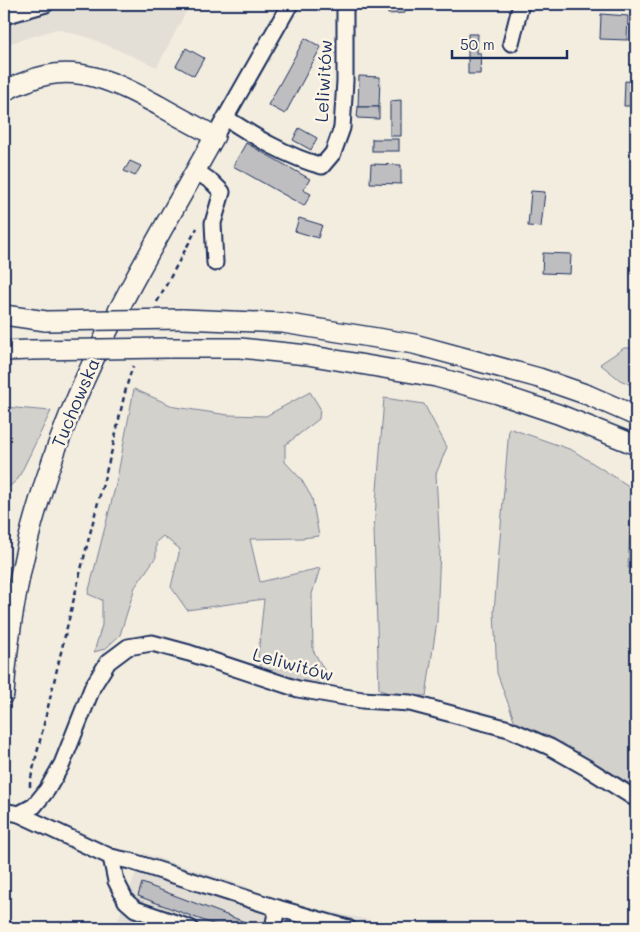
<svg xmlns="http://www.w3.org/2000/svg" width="640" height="932" font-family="Mali,sans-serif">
<rect width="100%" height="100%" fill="#f3ede0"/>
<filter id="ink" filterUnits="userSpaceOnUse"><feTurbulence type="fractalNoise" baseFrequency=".02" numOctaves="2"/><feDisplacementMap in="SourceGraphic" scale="10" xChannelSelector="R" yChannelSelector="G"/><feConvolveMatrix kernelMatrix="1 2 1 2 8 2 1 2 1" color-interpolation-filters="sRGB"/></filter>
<g filter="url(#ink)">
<g fill="#e3dfd6">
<polygon points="4,4 173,4 187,10 157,67 90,38 57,29 4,45"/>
<polygon points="143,853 248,887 250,891 293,902 296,905 370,920 369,928 115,928"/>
</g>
<g fill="#d3d1cc" stroke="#778095">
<polygon points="624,348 636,348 636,387 620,380 600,364"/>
<polygon points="134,389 175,407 228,415 266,416 310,392 320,408 319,419 285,445 285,462 301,479 312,498 319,536 302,538 250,539 260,582 320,568 312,594 313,650 328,677 326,687 304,682 261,670 258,655 264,599 187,610 171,587 180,549 163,536 156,542 156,557 135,587 120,635 105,649 94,652 102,625 102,600 88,594 116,484"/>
<polygon points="384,398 424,404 447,447 436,474 440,549 437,621 426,696 390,694 379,689 374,530"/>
<polygon points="4,407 51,411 18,479 4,491"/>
<path d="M509 428 572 450 632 488 628 568 636 562V788C598 763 558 743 516 725L497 673 494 612Z"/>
</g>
<g fill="#bebec0" stroke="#1b2f5e">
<polygon points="387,4 405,4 405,13 388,14"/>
<polygon points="601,14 628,16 627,40 600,39"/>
<polygon points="468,34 478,34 477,53 481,53 480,74 468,74"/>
<polygon points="305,38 321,47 285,114 268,105"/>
<polygon points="186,48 204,58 194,76 176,66"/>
<polygon points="359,76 380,77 379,107 358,107"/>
<polygon points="625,81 635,82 634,106 624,106"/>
<polygon points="401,100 401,136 390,136 390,101"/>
<polygon points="358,107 379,107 379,119 357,118"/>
<polygon points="299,128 317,138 311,150 293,140"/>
<rect x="372" y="139" width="27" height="12"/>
<polygon points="246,143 310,179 303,190 311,194 304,206 233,166"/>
<polygon points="130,161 141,166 135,176 124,171"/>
<polygon points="371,164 401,165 401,184 370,183"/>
<polygon points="531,191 545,192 541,227 528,226"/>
<polygon points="299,218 322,225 318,238 295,231"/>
<polygon points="543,253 571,254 570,274 542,273"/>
<polygon points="142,883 245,922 243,928 223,928 138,896"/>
<polygon points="128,921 150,928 126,928"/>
</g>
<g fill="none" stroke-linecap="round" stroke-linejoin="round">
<defs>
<g id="minor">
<polyline points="4,16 46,4"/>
<polyline points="511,43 521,4"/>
<path d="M226 118C255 137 288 157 322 166L333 153 342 128 345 81V4"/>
<polyline points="215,136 290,4"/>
<polyline points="196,171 212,182 222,192 213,223 215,263"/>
<polyline points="4,811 19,814 111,857 130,861 277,908 273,928"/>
<polyline points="19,814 34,806 47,790 62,764 93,686 108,662 128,647 152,643 189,653 298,689 362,700 410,703 509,729 550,747 587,768 636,799"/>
<polyline points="111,857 116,881 126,901 135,909 190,928"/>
<polyline points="277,908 348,928"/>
</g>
<g id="major">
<path d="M4 92C11 87 19 84 28 81 75 61 117 83 158 105 177 116 196 126 215 136 170 217 121 298 83 383 39 481 11 587 4 694"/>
<polyline points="4,315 46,321"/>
<polyline points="182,319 283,323 414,344 539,378 588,395 636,416"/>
<polyline points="168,348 240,348 307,355 436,377 498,394 558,414 636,445"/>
<polyline points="4,351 31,350"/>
</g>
</defs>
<use href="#minor" stroke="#1b2f5e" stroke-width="19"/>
<use href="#major" stroke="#1b2f5e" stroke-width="22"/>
<g stroke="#1b2f5e" stroke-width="2.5" stroke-dasharray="5 4" stroke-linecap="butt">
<polyline points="157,302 197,228"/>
<path d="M30 787V782C56 675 80 568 109 461 118 430 122 396 133 366"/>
</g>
<use href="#minor" stroke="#fcf5e5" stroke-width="15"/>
<use href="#major" stroke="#fcf5e5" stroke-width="19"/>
<defs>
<g id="major-bridge">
<polyline points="46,321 182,319"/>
<polyline points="31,350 168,348"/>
</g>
</defs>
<use href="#major-bridge" stroke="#1b2f5e" stroke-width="22" stroke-linecap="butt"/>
<use href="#major-bridge" stroke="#fcf5e5" stroke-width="19"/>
</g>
</g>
<g text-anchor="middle" stroke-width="5" stroke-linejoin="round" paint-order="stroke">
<g font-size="18" fill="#1b2f5e" stroke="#fcf5e5">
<text transform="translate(324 81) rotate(-87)" y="6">Leliwitów</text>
<text transform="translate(76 403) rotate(-67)" y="6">Tuchowska</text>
<text transform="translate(293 665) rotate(15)" y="6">Leliwitów</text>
</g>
</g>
<rect width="640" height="932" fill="none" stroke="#fcf5e5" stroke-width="20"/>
<rect x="10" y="10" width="620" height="912" fill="none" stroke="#1b2f5e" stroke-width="2" filter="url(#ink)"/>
<path d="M452 50v8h115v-8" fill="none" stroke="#1b2f5e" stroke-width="2.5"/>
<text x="460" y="50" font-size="15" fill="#1b2f5e" stroke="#fcf5e5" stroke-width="4" paint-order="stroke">50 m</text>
</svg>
